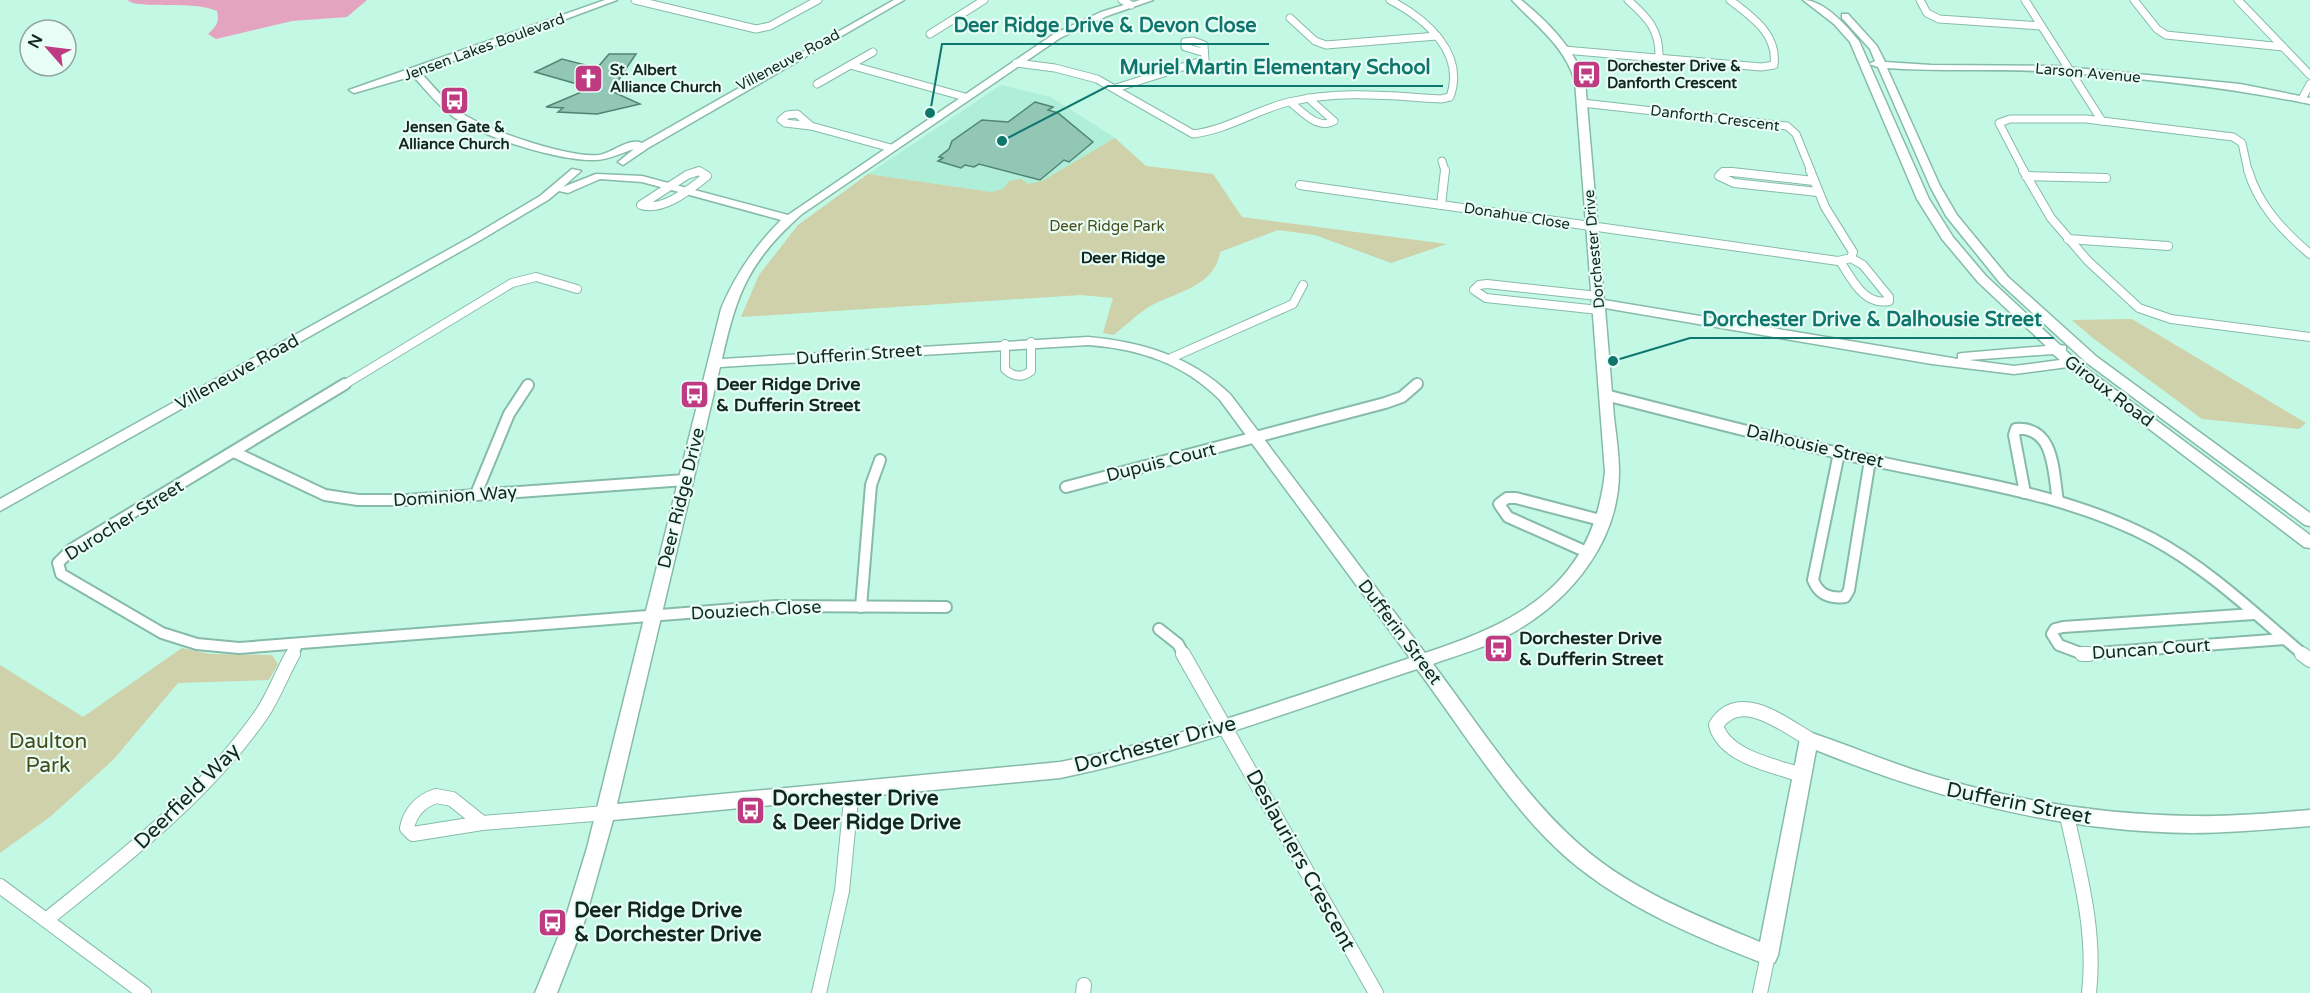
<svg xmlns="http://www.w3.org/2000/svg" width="2310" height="993" font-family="'Varela Round',sans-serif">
<rect width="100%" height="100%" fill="#c2f8e4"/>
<polygon fill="#afeed8" points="1001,85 1051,97 1115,138 1042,181 991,192 868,174"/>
<g fill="#ced1aa">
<path d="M1115 138 1146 166 1213 174 1242 217 1447 244 1391 263 1315 235 1278 230 1220 252C1215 288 1173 292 1147 308 1135 316 1125 326 1114 335L1103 333 1113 298 1081 295 741 317 759 275 798 225 868 174 991 192 1003 189 1009 181 1021 179 1028 184 1042 181Z"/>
<polygon points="2132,319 2306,423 2299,429 2202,419 2094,339 2072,320"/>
<polygon points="182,648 210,654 272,655 278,664 269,680 178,683 113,760 51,816 0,853 0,665 83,717"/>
</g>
<path fill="#e4a3c0" d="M128 0H367L347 17 292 21 216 39 208 34C216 27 220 22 217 11 194 0 136 10 128 0Z"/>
<g fill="#93c7b5" stroke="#528474" stroke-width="1.5">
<polygon points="609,54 636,54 611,91 640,104 597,114 558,112 563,108 546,107 591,88 535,72 562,59 597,68"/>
<polygon points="1035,102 1053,107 1048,110 1058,113 1093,142 1069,162 1064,160 1040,180 979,164 974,167 965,165 961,168 938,161 943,158 939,157 949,149 952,141 982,120 1008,122"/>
</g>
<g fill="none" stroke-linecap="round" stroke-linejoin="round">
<defs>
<g id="street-far3">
<polyline points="635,0 756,29 770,26 818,0"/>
<polyline points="1122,0 1131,5"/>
<path d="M1628 0C1648 18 1660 30 1659 58"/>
<polyline points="1920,0 1927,13 1939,19 2041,26"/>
<polyline points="2025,0 2102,121"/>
<polyline points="2134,0 2157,29 2166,35 2283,47"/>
<polyline points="2238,0 2310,75"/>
<polyline points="1290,18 1315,41 1326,45 1437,36"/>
<polyline points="930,34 984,0"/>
<path d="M1564 50 1761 67 1774 65C1778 34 1752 17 1730 0"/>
<path d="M1016 63 1055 68 1097 79 1193 134C1227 130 1256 110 1289 102 1339 90 1391 96 1441 99L1450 97C1466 53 1426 19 1390 0"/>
<polyline points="850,65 965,97"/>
<polyline points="817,84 873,52"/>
<polyline points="1116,88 1205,60 1204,45 1193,41 1185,42 1185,47 1202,52"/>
<polyline points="2302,99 2310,84"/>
<path d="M1290 102C1302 111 1318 131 1334 121L1308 98"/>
<polyline points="1582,103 1787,126 1796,134 1811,171"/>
<polygon points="797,114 811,126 785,123 781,120 787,115"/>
<polyline points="811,126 891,148"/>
<polyline points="1442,161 1445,171"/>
<polyline points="2024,171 1999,123 2010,119 2086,119 2233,137 2242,143 2248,171"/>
</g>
<g id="street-far2">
<polyline points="1810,170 1825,207 1853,252 1851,258"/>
<polyline points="2023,170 2051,218 2088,261 2139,308 2171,319 2310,337"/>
<path d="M2248 170C2258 205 2283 231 2310 254"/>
<path d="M699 171 707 176C690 189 664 212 641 205L687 175Z"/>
<polyline points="2026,176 2106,178"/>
<polyline points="1814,181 1732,172 1723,172 1719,176 1734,183 1818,192"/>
<path d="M1300 185 1838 261 1851 258 1863 265 1889 297V301C1864 306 1852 279 1840 261"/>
<polyline points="1441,205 1445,170"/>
<polyline points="2068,239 2168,246"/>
<polyline points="1598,296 1487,284 1479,285 1474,290 1486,298 1599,310"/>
<path d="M1005 344V369C1013 377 1022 378 1031 371V342"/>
<polyline points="1171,358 1293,304 1303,285"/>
<polyline points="342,386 512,283 536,277 577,289"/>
<polyline points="1415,386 1418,383"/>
</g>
<g id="street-far1">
<polyline points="345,384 72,549 58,563 61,574 162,633 197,644 239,648 775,606 946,607"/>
<path d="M1605 395C1693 417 1781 441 1870 460 1965 481 2066 493 2153 539 2209 569 2256 615 2304 655"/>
<polyline points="234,452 325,495 358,500 407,500 685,480"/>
<path d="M1839 453 1813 580C1819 595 1830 599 1845 597L1849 590 1870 460"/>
<polyline points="1066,487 1385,403 1402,397 1417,384"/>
<path d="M2025 493 2014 435 2016 429C2055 426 2053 472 2058 501"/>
<polyline points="476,494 509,414 528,385"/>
<polyline points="1589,553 1508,517 1499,504 1507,498 1516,498 1604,521"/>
<polyline points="861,607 871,485 880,460"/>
<polyline points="2254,614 2063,627 2055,629 2052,634 2059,645 2083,654 2285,639"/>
<polyline points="1159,629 1178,644 1184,655"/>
<polyline points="292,655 297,645"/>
</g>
<g id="street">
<polyline points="1183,654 1376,993"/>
<polyline points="2082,654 2089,654"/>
<polyline points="2302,654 2310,660"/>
<path d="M1802 775C1775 766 1724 757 1716 725 1739 689 1782 723 1809 739"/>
<path d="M436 796 452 799 482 823 413 834 407 828C410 812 421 801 436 796Z"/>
<path d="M2067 816C2080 875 2096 932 2089 993"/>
<polyline points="482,823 606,813"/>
<polyline points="0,886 144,993"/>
<path d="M46 920C123 858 204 796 261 715 274 696 282 673 293 654"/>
<polyline points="819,993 842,891 852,789"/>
<polyline points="1083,993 1084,985"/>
<polyline points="1760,993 1768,955"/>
</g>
<g id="secondary">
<path d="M605 0H617L421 73C433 86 445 101 460 112 485 130 569 158 599 155 612 153 629 137 642 143L894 0H904L648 148 623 165 618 162 634 149C621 153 608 160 595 160 558 161 486 138 455 118 439 107 426 90 413 76L354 93 349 90Z"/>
<path d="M1140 0H1153L1107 16 1060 38 802 214C749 261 737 292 722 359L1088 337C1142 342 1190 356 1230 394L1425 653C1522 621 1593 583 1605 472L1575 81C1564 45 1536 26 1512 0H1521C1548 22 1574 48 1585 81L1604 300 1958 359V354L1963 353 2046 346 1978 282 1942 239 1917 199 1850 42 1834 24 1803 0C1824 0 1846 25 1859 41L1929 199 1953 237 1986 276 2060 345 2066 346V351L2074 358 2082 359 2084 362 2082 365 2310 535V548L2304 547 2068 367 2014 374 1932 364 1605 308C1608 344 1611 381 1614 417 1616 435 1619 454 1619 472 1619 541 1572 599 1514 632 1488 647 1460 654 1433 664 1479 725 1522 794 1580 845 1631 890 1697 916 1760 942L1800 739 1803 734 1809 732C1854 747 1897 766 1943 779 2023 802 2107 815 2191 816 2231 817 2270 813 2310 810V826C2271 829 2231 833 2192 833 2062 832 1936 799 1816 750L1778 955 1775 962 1768 965C1698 938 1625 908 1567 858 1511 810 1462 729 1417 669 1299 708 1182 753 1060 778L613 820 584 923 557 993H535L564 923 587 848 721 309C735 275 755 246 781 220L642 182 600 179 568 193 559 191 548 200 479 241 0 511V499L471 237 540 196 572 169 581 171 563 187 596 174 642 176 788 215 1054 34 1101 12ZM1088 345C1140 349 1183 363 1220 400L1410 658C1294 696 1180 739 1060 762L617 804 720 367ZM2053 354 2060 360 2014 366 1969 360Z"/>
<path d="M1842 14H1848L1877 46 1885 62 1931 65 2055 66 2240 84 2310 98V104C2227 87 2141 78 2056 72 2000 68 1944 72 1887 68L1940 186 1957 215 2008 277 2097 357 2310 513V526L2305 525 2087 363 2000 283 1946 216 1930 186 1878 67 1869 64 1875 61 1870 49 1842 18Z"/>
</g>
</defs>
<use href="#street-far3" stroke="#87bba9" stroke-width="9"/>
<use href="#street-far2" stroke="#87bba9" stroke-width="10"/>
<use href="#street-far1" stroke="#87bba9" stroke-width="14"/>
<use href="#street" stroke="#87bba9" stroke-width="16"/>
<use href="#secondary" stroke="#87bba9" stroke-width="3"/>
<use href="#street-far3" stroke="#fff" stroke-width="7"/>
<use href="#street-far2" stroke="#fff" stroke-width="8"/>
<use href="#street-far1" stroke="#fff" stroke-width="10"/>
<use href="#street" stroke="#fff" stroke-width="14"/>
<use href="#secondary" fill="#fff" fill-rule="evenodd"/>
</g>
<defs>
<symbol id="bus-square" viewBox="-11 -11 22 22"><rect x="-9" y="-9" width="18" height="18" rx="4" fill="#be3b82" stroke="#e8fdf5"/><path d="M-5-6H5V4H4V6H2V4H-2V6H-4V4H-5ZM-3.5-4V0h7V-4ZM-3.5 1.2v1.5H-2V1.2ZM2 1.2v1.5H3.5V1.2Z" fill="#fff"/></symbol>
<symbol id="church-square" viewBox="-11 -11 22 22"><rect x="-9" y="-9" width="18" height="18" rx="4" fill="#be3b82" stroke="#e8fdf5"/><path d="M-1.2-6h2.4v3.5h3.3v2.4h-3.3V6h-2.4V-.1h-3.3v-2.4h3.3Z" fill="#fff"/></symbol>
</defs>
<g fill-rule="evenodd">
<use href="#bus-square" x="1570" y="58" width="33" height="33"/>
<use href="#church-square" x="572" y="62" width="33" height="33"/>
<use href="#bus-square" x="438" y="84" width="33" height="33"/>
<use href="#bus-square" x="678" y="378" width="33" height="33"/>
<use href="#bus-square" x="1482" y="632" width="33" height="33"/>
<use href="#bus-square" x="734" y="794" width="33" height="33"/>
<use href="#bus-square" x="536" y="906" width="33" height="33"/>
</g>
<g text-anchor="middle" stroke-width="4.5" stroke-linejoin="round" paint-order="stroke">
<g font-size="15" fill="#122720" stroke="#e8fdf5">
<text transform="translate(484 47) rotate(-20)" y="5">Jensen Lakes Boulevard</text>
<text transform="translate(788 60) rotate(-28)" y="5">Villeneuve Road</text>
<text transform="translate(2088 73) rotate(5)" y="5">Larson Avenue</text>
<text transform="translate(1715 118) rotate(7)" y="5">Danforth Crescent</text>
<text transform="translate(1517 216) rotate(9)" y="5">Donahue Close</text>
<text transform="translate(1594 249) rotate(-95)" y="5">Dorchester Drive</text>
</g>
<g font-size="15" font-weight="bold" fill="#122720" stroke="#e8fdf5" text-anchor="start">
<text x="1607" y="71">Dorchester Drive &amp;<tspan x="1607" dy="17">Danforth Crescent</tspan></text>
<text x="610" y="75">St. Albert<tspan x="610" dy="17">Alliance Church</tspan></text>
<text x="454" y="132" text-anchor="middle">Jensen Gate &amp;<tspan x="454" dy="17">Alliance Church</tspan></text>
</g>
<g font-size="15" fill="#494b1a" stroke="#e8fdf5">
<text x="1107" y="231">Deer Ridge Park</text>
</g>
<g font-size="16" font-weight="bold" fill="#122720" stroke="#e8fdf5">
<text x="1123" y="263">Deer Ridge</text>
</g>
<g font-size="18" fill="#122720" stroke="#e8fdf5">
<text transform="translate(859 354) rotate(-4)" y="6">Dufferin Street</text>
<text transform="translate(237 372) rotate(-29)" y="6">Villeneuve Road</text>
<text transform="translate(2109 391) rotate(37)" y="6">Giroux Road</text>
<text transform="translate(1815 446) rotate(13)" y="6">Dalhousie Street</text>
<text transform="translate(1161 462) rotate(-14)" y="6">Dupuis Court</text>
<text transform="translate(455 496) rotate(-4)" y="6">Dominion Way</text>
<text transform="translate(681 498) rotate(-76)" y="6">Deer Ridge Drive</text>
<text transform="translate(124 520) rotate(-32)" y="6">Durocher Street</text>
<text transform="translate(756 610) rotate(-3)" y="6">Douziech Close</text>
<text transform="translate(1400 632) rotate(53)" y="6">Dufferin Street</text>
<text transform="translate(2151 649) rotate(-4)" y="6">Duncan Court</text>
</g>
<g font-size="18" font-weight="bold" fill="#122720" stroke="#e8fdf5" text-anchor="start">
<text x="716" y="390">Deer Ridge Drive<tspan x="716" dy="21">&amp; Dufferin Street</tspan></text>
<text x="1519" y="644">Dorchester Drive<tspan x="1519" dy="21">&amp; Dufferin Street</tspan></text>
</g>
<g font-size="21" fill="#494b1a" stroke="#e8fdf5">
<text x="48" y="748">Daulton<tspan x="48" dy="24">Park</tspan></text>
</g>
<g font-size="21" fill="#122720" stroke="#e8fdf5">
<text transform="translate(1155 744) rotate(-15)" y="7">Dorchester Drive</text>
<text transform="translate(187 796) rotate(-45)" y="7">Deerfield Way</text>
<text transform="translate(2019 803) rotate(11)" y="7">Dufferin Street</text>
<text transform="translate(1301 860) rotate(61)" y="7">Deslauriers Crescent</text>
</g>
<g font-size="21" font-weight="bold" fill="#122720" stroke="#e8fdf5" text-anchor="start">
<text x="772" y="805">Dorchester Drive<tspan x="772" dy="24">&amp; Deer Ridge Drive</tspan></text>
<text x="574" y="917">Deer Ridge Drive<tspan x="574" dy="24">&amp; Dorchester Drive</tspan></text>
</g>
</g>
<path fill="none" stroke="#0f766e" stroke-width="2" d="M930 113L942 44H1269M1002 141L1108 86H1443M1613 361L1690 338H2054"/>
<g fill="#0f766e" stroke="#e8fdf5" stroke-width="2">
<circle cx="930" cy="113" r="6"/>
<circle cx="1002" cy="141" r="6"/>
<circle cx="1613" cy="361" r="6"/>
</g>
<g font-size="20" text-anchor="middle" font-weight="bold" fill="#0f766e" stroke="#e8fdf5" stroke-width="4.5" stroke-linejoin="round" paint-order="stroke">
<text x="1105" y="32">Deer Ridge Drive &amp; Devon Close</text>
<text x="1275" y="74">Muriel Martin Elementary School</text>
<text x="1872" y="326">Dorchester Drive &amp; Dalhousie Street</text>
</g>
<g transform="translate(48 48) rotate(298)"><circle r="28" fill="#e8fdf5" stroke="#92a7a0" stroke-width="1.5"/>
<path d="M0-4.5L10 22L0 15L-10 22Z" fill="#be3b82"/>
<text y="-9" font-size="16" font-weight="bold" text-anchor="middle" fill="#122720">N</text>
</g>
</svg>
